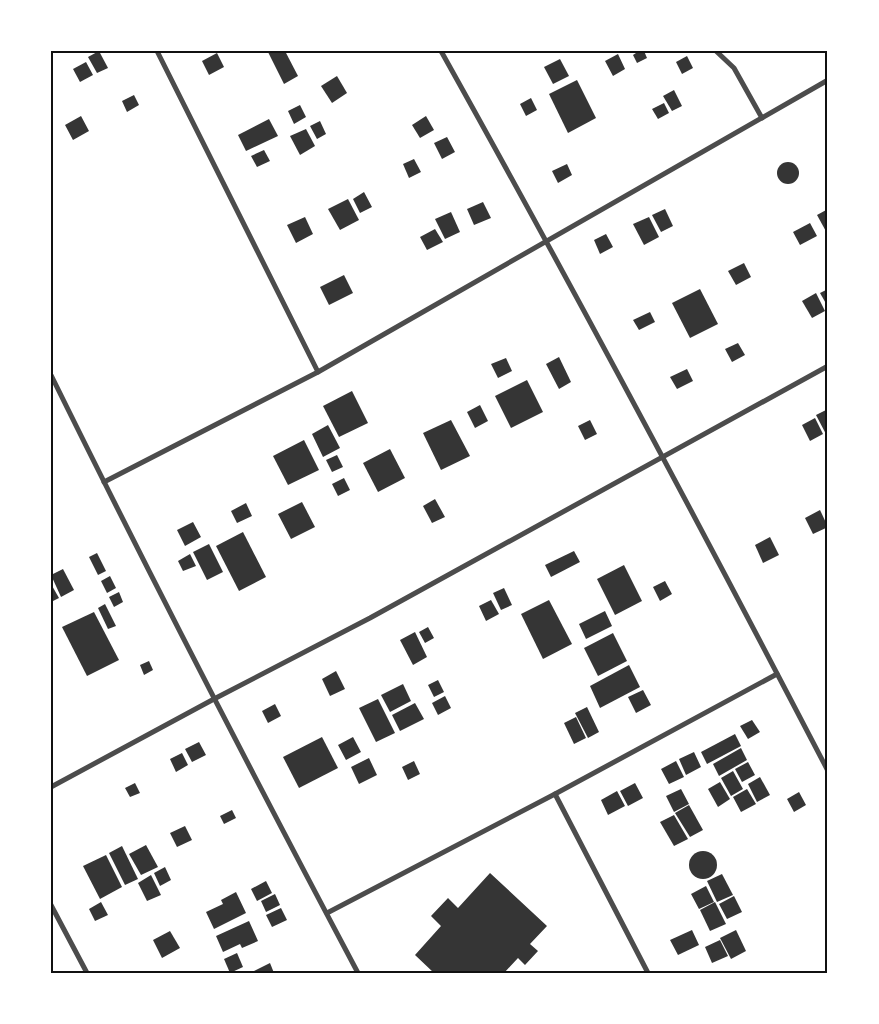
<svg xmlns="http://www.w3.org/2000/svg" width="879" height="1024" font-family="'Libre Baskerville',serif">
<rect width="100%" height="100%" fill="#fff"/>
<g fill="#353535">
<polygon points="99,51 108,68 97,73 88,57"/>
<polygon points="270,51 285,51 298,76 284,84 268,52"/>
<polygon points="639,51 644,51 647,58 637,63 633,55"/>
<polygon points="217,53 224,67 209,75 202,61"/>
<polygon points="618,54 625,69 613,76 605,61"/>
<polygon points="687,56 693,68 682,74 676,62"/>
<polygon points="560,59 569,76 553,84 544,67"/>
<polygon points="86,62 93,75 80,82 73,69"/>
<polygon points="337,76 347,93 332,103 321,86"/>
<polygon points="577,80 596,118 568,133 549,94"/>
<polygon points="674,90 682,106 672,111 663,96"/>
<polygon points="134,95 139,105 127,112 122,101"/>
<polygon points="531,98 537,110 526,116 520,104"/>
<polygon points="664,103 669,113 658,119 652,109"/>
<polygon points="300,105 306,117 294,124 288,111"/>
<polygon points="81,116 89,131 73,140 65,125"/>
<polygon points="426,116 434,130 420,138 412,125"/>
<polygon points="269,119 278,136 246,151 238,135"/>
<polygon points="320,121 326,134 317,139 310,126"/>
<polygon points="306,129 315,146 300,155 290,136"/>
<polygon points="447,137 455,152 442,159 434,143"/>
<polygon points="264,150 270,161 257,167 251,156"/>
<polygon points="414,159 421,172 409,178 403,164"/>
<circle cx="788" cy="173" r="11"/>
<polygon points="567,164 572,175 558,183 552,171"/>
<polygon points="364,192 372,207 360,213 353,199"/>
<polygon points="348,199 359,220 340,230 328,209"/>
<polygon points="483,202 491,218 474,225 467,209"/>
<polygon points="665,209 673,226 661,232 652,215"/>
<polygon points="828,209 828,235 817,215"/>
<polygon points="451,212 460,232 445,239 435,219"/>
<polygon points="305,217 313,234 296,243 287,225"/>
<polygon points="649,217 659,237 644,245 633,224"/>
<polygon points="810,223 817,236 800,245 793,232"/>
<polygon points="435,229 443,242 427,250 420,237"/>
<polygon points="606,234 613,247 600,254 594,240"/>
<polygon points="744,263 751,277 736,285 728,271"/>
<polygon points="344,275 353,293 329,305 320,287"/>
<polygon points="700,289 718,324 690,338 672,303"/>
<polygon points="828,289 828,307 820,293"/>
<polygon points="816,293 825,311 812,318 802,301"/>
<polygon points="650,312 655,322 639,330 633,320"/>
<polygon points="738,343 745,355 732,362 725,349"/>
<polygon points="559,357 571,382 559,389 546,364"/>
<polygon points="506,358 512,371 498,378 491,364"/>
<polygon points="687,369 693,381 677,389 670,377"/>
<polygon points="527,380 543,412 511,428 495,396"/>
<polygon points="352,391 368,423 339,437 323,406"/>
<polygon points="480,405 488,421 475,428 467,412"/>
<polygon points="828,409 828,438 816,415"/>
<polygon points="815,418 823,434 810,441 802,425"/>
<polygon points="451,420 470,456 441,470 423,433"/>
<polygon points="590,420 597,434 585,440 578,426"/>
<polygon points="328,425 340,448 323,457 312,434"/>
<polygon points="304,440 319,470 288,485 273,456"/>
<polygon points="390,449 405,478 378,492 363,463"/>
<polygon points="337,455 343,467 332,472 326,460"/>
<polygon points="344,478 350,490 338,496 332,484"/>
<polygon points="435,499 445,517 432,523 423,506"/>
<polygon points="302,502 315,527 291,539 278,514"/>
<polygon points="246,503 252,516 237,523 231,511"/>
<polygon points="820,510 828,527 813,534 805,518"/>
<polygon points="193,522 201,537 185,546 177,530"/>
<polygon points="243,532 266,577 239,591 216,546"/>
<polygon points="770,537 779,555 763,563 755,545"/>
<polygon points="209,544 223,572 207,580 193,552"/>
<polygon points="574,551 580,562 551,577 545,565"/>
<polygon points="97,553 106,571 98,575 89,557"/>
<polygon points="190,554 196,566 183,571 178,561"/>
<polygon points="624,565 642,601 615,615 597,579"/>
<polygon points="63,569 74,590 61,597 51,575"/>
<polygon points="110,576 116,588 107,593 101,581"/>
<polygon points="665,581 672,594 660,601 653,587"/>
<polygon points="51,584 59,598 51,602"/>
<polygon points="504,588 512,605 501,610 493,593"/>
<polygon points="119,592 123,602 114,607 109,597"/>
<polygon points="491,600 499,614 486,621 479,606"/>
<polygon points="549,600 572,644 543,659 521,614"/>
<polygon points="105,604 116,626 108,629 98,608"/>
<polygon points="605,611 612,626 586,639 579,624"/>
<polygon points="94,612 119,660 87,676 62,627"/>
<polygon points="428,627 434,638 425,643 419,632"/>
<polygon points="415,632 427,657 413,665 400,640"/>
<polygon points="613,633 627,661 598,676 584,648"/>
<polygon points="149,661 153,670 144,675 140,665"/>
<polygon points="629,665 640,687 600,708 590,686"/>
<polygon points="336,671 345,689 330,696 322,679"/>
<polygon points="438,680 444,692 434,697 428,685"/>
<polygon points="403,684 411,701 390,712 381,695"/>
<polygon points="643,690 651,705 636,713 628,697"/>
<polygon points="445,696 451,708 438,715 432,703"/>
<polygon points="378,699 395,733 376,742 359,708"/>
<polygon points="415,703 424,719 400,731 392,715"/>
<polygon points="275,704 281,716 268,723 262,711"/>
<polygon points="587,707 599,732 588,738 575,713"/>
<polygon points="576,717 586,738 574,744 564,723"/>
<polygon points="752,720 760,732 748,739 740,726"/>
<polygon points="735,734 741,746 707,764 701,752"/>
<polygon points="322,737 338,768 299,788 283,757"/>
<polygon points="353,737 361,752 346,760 338,745"/>
<polygon points="199,742 206,755 192,762 185,749"/>
<polygon points="741,748 747,760 719,776 713,764"/>
<polygon points="694,752 701,767 686,775 679,759"/>
<polygon points="182,753 188,765 176,772 170,759"/>
<polygon points="369,758 377,775 359,784 351,767"/>
<polygon points="414,761 420,774 408,780 402,767"/>
<polygon points="676,761 684,777 669,784 661,769"/>
<polygon points="748,762 755,775 742,782 735,769"/>
<polygon points="733,771 743,789 731,796 721,778"/>
<polygon points="760,777 770,795 757,802 748,784"/>
<polygon points="720,782 730,799 718,807 708,789"/>
<polygon points="135,783 140,793 130,797 125,788"/>
<polygon points="635,783 643,798 628,806 620,791"/>
<polygon points="681,789 689,804 674,812 666,796"/>
<polygon points="747,789 756,804 741,812 733,797"/>
<polygon points="617,791 625,806 608,815 601,800"/>
<polygon points="799,792 806,805 794,812 787,799"/>
<polygon points="689,805 703,830 690,837 675,813"/>
<polygon points="232,810 236,818 224,824 220,816"/>
<polygon points="674,815 688,839 674,846 660,822"/>
<polygon points="185,826 192,840 177,847 170,833"/>
<polygon points="146,845 158,867 141,875 129,854"/>
<polygon points="122,846 138,879 125,885 109,853"/>
<circle cx="703" cy="865" r="14"/>
<polygon points="106,855 122,887 100,899 83,866"/>
<polygon points="165,867 171,880 160,886 154,873"/>
<polygon points="490,873 547,926 530,944 538,951 525,965 518,958 504,973 434,973 415,955 441,926 431,916 448,898 458,908"/>
<polygon points="722,874 733,895 717,902 707,881"/>
<polygon points="151,875 161,895 147,901 138,883"/>
<polygon points="266,881 272,893 257,901 251,889"/>
<polygon points="706,886 714,902 699,909 691,894"/>
<polygon points="236,892 246,913 214,929 206,912 223,904 221,900"/>
<polygon points="275,894 280,905 266,912 261,901"/>
<polygon points="734,896 742,912 727,919 719,904"/>
<polygon points="101,902 108,915 95,921 89,909"/>
<polygon points="715,902 726,924 710,931 700,910"/>
<polygon points="281,908 287,920 272,927 266,915"/>
<polygon points="249,921 258,941 242,948 240,944 223,952 216,936"/>
<polygon points="692,930 699,945 678,955 670,940"/>
<polygon points="736,930 746,951 731,959 720,938"/>
<polygon points="170,931 180,948 162,958 153,940"/>
<polygon points="720,940 728,956 712,963 705,947"/>
<polygon points="237,953 243,967 230,973 224,959"/>
<polygon points="270,963 274,973 250,973"/>
</g>
<g fill="none" stroke-linecap="round" stroke-linejoin="round">
<g stroke="#4c4c4c" stroke-width="5">
<polyline points="157,51 318,372"/>
<path d="M441 51C574 289 702 529 828 771"/>
<polyline points="716,51 734,68 762,118"/>
<path d="M51 375C150 576 253 775 358 973"/>
<polyline points="104,482 318,372 828,80"/>
<polyline points="51,787 214,699 370,618 828,366"/>
<polyline points="555,794 648,973"/>
<polyline points="51,905 87,973"/>
<polyline points="327,913 555,794 777,674"/>
</g>
</g>
<rect width="879" height="1024" fill="none" stroke="#ffffff" stroke-width="105"/>
<rect x="52" y="52" width="774" height="920" fill="none" stroke="#111" stroke-width="2"/>
</svg>
